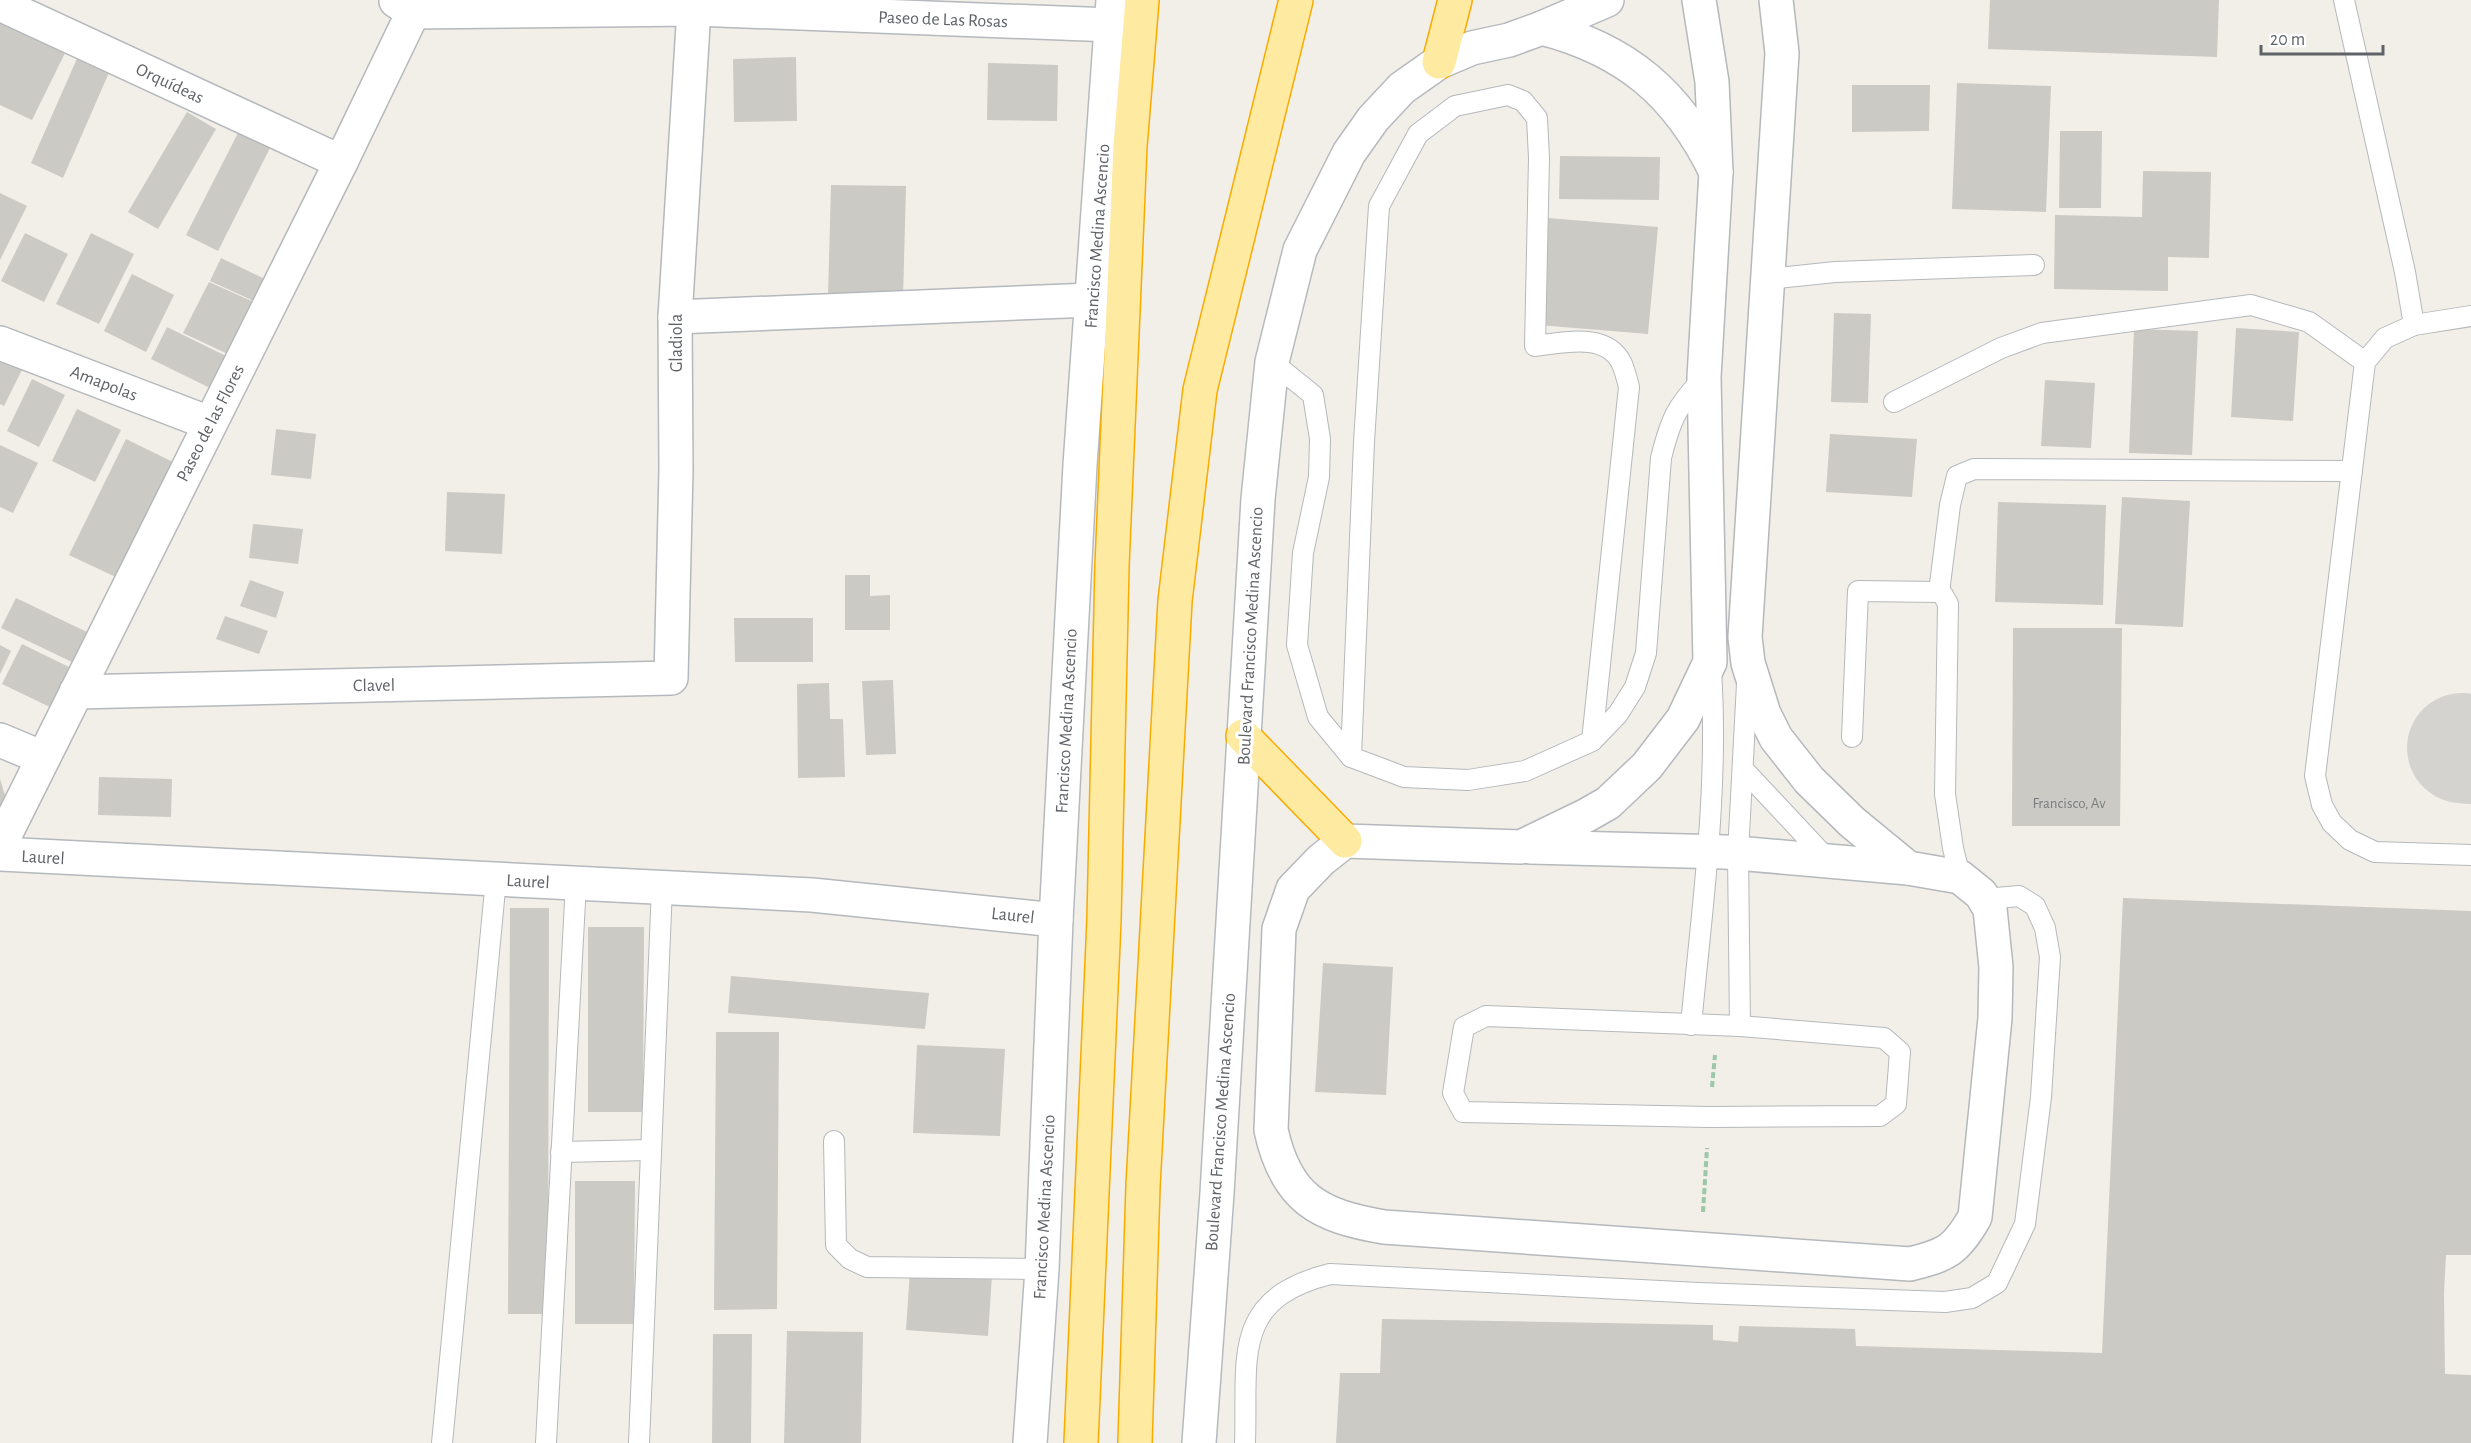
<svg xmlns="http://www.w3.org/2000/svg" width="2471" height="1443" font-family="'Alegreya Sans',sans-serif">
<rect width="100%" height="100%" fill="#f1efe8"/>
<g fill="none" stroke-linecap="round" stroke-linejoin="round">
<polyline stroke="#d4d3d0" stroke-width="110" points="2462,748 2471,749"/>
</g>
<g fill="#cccac5">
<polygon points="1990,0 2219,0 2217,57 1988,49"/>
<polygon points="0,11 69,45 32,120 0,105"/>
<polygon points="79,54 111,68 63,178 31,163"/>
<polygon points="796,57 797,121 734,122 733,59"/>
<polygon points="988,63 1058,65 1057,121 987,120"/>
<polygon points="1957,83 2051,86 2046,212 1952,209"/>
<polygon points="1852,85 1930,85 1929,131 1852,132"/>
<polygon points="187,112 216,129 158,229 128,212"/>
<polygon points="239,131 270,148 218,251 186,235"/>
<polygon points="2060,131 2102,131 2101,208 2059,208"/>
<polygon points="1560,156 1660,157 1659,200 1559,199"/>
<polygon points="2143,171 2211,172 2209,258 2168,257 2168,291 2054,289 2055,215 2142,217"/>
<polygon points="831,185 906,186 903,299 828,297"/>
<polygon points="0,193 27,206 0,260"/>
<polygon points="1548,218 1658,227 1648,334 1538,325"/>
<polygon points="25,233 68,254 44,302 1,281"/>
<polygon points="91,233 134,254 99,324 56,304"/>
<polygon points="221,258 269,281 258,303 210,281"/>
<polygon points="132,274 174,295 146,352 104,331"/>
<polygon points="209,282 258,304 232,356 183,333"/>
<polygon points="1834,313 1871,314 1868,403 1831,402"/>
<polygon points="167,327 228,357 212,389 151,359"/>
<polygon points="2236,328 2299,332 2293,421 2231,417"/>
<polygon points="2134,329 2198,331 2192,455 2129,453"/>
<polygon points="0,360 22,370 4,406 0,404"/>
<polygon points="32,379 65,395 39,447 7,431"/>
<polygon points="2045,380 2095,383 2091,448 2041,446"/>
<polygon points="77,409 121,430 95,482 52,461"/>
<polygon points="276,429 316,434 311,479 271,475"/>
<polygon points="1830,434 1917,439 1912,497 1826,492"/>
<polygon points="126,439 177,464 120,579 69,555"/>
<polygon points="0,445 38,463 13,513 0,507"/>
<polygon points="447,492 505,494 502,554 445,551"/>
<polygon points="2122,497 2190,501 2183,627 2115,624"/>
<polygon points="1998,502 2106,505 2103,605 1995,602"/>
<polygon points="253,524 303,529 298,564 249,558"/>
<polygon points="845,575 870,575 870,596 890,595 890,630 845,630"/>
<polygon points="250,580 284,592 276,618 240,606"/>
<polygon points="16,598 89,633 74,663 1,628"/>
<polygon points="225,616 268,631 259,654 216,639"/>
<polygon points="734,618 813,618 813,662 735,662"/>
<polygon points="2013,628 2122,628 2120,826 2012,826"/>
<polygon points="22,644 73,669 54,709 2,684"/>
<polygon points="0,645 11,651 0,674"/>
<polygon points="893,680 896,754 866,755 862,681"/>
<polygon points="829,683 830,719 843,719 845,777 798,778 797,684"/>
<polygon points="99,777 172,779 171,817 98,815"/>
<polygon points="0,779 10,812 0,831"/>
<polygon points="2123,898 2471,911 2471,1255 2446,1255 2444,1293 2445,1374 2471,1375 2471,1443 1336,1443 1340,1373 1380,1373 1382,1319 1713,1325 1713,1340 1738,1342 1739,1326 1855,1329 1856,1346 2102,1353"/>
<polygon points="510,908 549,908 548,1314 508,1314"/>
<polygon points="588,927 644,927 643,1112 588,1112"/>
<polygon points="1323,963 1393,967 1386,1095 1315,1092"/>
<polygon points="731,976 929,993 925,1029 728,1013"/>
<polygon points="716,1032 779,1032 777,1309 714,1310"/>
<polygon points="917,1045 1005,1049 1000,1136 913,1133"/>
<polygon points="575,1181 635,1181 634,1324 575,1324"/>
<polygon points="910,1270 992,1275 988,1336 906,1330"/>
<polygon points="787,1331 863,1332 861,1443 784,1443"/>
<polygon points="713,1334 752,1334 751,1443 712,1443"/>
</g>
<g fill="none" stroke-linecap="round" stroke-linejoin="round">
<defs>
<g id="service">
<polyline points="2344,0 2405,272 2414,325"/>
<polyline points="1768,279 1835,272 2034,265"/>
<polyline points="2471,316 2414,325 2385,338 2365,362 2315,776 2322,805 2332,823 2350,840 2375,852 2471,855"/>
<path d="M1272 362 1313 395 1320 439 1319 477 1303 553 1297 645 1318 717 1351 757 1404 777 1468 780 1525 771 1592 741 1618 714 1635 687 1646 653 1661 458C1671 418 1676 408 1704 377"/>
<polyline points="1894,402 2001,348 2042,333 2251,305 2309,322 2365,362"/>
<polyline points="1939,592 1950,505 1957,476 1974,469 2352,471"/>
<polyline points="1852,737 1858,591 1939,592 1943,595 1948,604 1945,794 1953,848 1960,877"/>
<path d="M1351 757 1364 442 1379 206 1418 134 1455 106 1508 95 1523 101 1537 118 1539 158 1535 346C1562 343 1607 331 1622 364 1625 371 1627 379 1629 387L1592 741"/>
<polyline points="1743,769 1830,862"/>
<polygon points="1486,1016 1740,1026 1884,1038 1900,1052 1896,1104 1880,1116 1710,1117 1463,1112 1453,1093 1464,1027"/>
<path d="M1691 1025C1702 908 1719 789 1711 671"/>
<polyline points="1740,1026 1738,853 1747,684"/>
<polyline points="834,1141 836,1245 850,1259 867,1267 1042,1269"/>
<polyline points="561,1152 651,1150"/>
<polyline points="442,1443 496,879"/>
<polyline points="546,1443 576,883"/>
<polyline points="639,1443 662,887"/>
<path d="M1245 1443C1248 1359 1230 1299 1330 1274L1699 1293 1945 1302 1972 1298 1997 1283 2025 1224 2041 1097 2050 957 2045 928 2035 906 2019 896 1985 899"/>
</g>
<g id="minor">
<path d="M1699 0 1712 82 1716 172 1704 377 1710 662 1683 719 1647 766 1608 803 1587 815 1521 847 1345 841 1321 860 1293 889 1279 929 1271 1130C1286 1199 1319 1216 1384 1227L1910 1264C1947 1255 1956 1250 1975 1217L1995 1018 1996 967 1990 909 1981 894 1960 877 1908 868 1852 822 1809 780 1776 738 1764 714 1748 663 1745 637 1782 53 1776 0"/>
<polyline points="396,1 413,12 694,9 1112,25"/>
<polyline points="0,4 341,162"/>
<polyline points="675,317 1092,300"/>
<polyline points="0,343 209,423"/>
<polyline points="76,692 671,678 676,470 675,317 694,9"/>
<polyline points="0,740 43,758"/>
<polyline points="0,845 341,162 419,0"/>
<polyline points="1530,847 1725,852 1908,868"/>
<polyline points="0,854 812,895 1056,920"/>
</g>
<g id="secondary">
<path d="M1542 28C1627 50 1678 94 1716 172"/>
<polyline points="1030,1443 1042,1269 1056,920 1080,465 1113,0"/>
<polyline points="1199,1443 1217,1193 1258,499 1272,362 1300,250 1349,153 1373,119 1402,88 1439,62 1472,48 1509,40 1542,28 1607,0"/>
</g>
<g id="trunk">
<polyline points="1439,62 1455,0"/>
<polyline points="1243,736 1345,841"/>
<polyline points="1081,1443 1104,920 1112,566 1130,146 1142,0"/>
<polyline points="1135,1443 1143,1186 1175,601 1200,390 1296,0"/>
</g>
</defs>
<use href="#service" stroke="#b5b8bc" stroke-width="22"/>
<use href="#minor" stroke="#b5b8bc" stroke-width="36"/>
<use href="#secondary" stroke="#b6babf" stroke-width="36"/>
<use href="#trunk" stroke="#f9ab00" stroke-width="36"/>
<g stroke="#9cc7a9" stroke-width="4" stroke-dasharray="6 3" stroke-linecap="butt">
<polyline points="1712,1087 1715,1055"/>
<polyline points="1703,1212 1707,1148"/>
</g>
<use href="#service" stroke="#fff" stroke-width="20"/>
<use href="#minor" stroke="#fff" stroke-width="33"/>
<use href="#secondary" stroke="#fff" stroke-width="33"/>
<use href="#trunk" stroke="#feeaa1" stroke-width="33"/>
</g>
<g text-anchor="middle" stroke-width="6" stroke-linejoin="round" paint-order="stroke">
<g font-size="15" fill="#7a7d7f">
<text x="2069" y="808">Francisco, Av</text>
</g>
<g font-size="18" fill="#5f6368" stroke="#fff">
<text transform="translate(943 19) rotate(2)" y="6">Paseo de Las Rosas</text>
<text transform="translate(170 83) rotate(25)" y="6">Orquídeas</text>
<text transform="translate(1097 236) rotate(-86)" y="6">Francisco Medina Ascencio</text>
<text transform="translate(676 343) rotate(-90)" y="6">Gladiola</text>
<text transform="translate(104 383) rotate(21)" y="6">Amapolas</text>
<text transform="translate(210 423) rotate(-63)" y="6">Paseo de las Flores</text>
<text transform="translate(1250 636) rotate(-87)" y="6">Boulevard Francisco Medina Ascencio</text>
<text transform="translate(374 685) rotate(-1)" y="6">Clavel</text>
<text transform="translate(1066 721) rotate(-87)" y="6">Francisco Medina Ascencio</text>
<text transform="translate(43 857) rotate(3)" y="6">Laurel</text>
<text transform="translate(528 881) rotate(3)" y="6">Laurel</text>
<text transform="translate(1013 915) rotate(6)" y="6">Laurel</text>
<text transform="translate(1220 1122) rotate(-86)" y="6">Boulevard Francisco Medina Ascencio</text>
<text transform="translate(1044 1207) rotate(-87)" y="6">Francisco Medina Ascencio</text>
</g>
</g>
<path d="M2261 45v9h122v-9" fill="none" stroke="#5f6368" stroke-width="3"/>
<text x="2270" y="45" font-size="18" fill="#5f6368" stroke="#ffffff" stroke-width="4.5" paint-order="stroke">20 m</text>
</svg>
